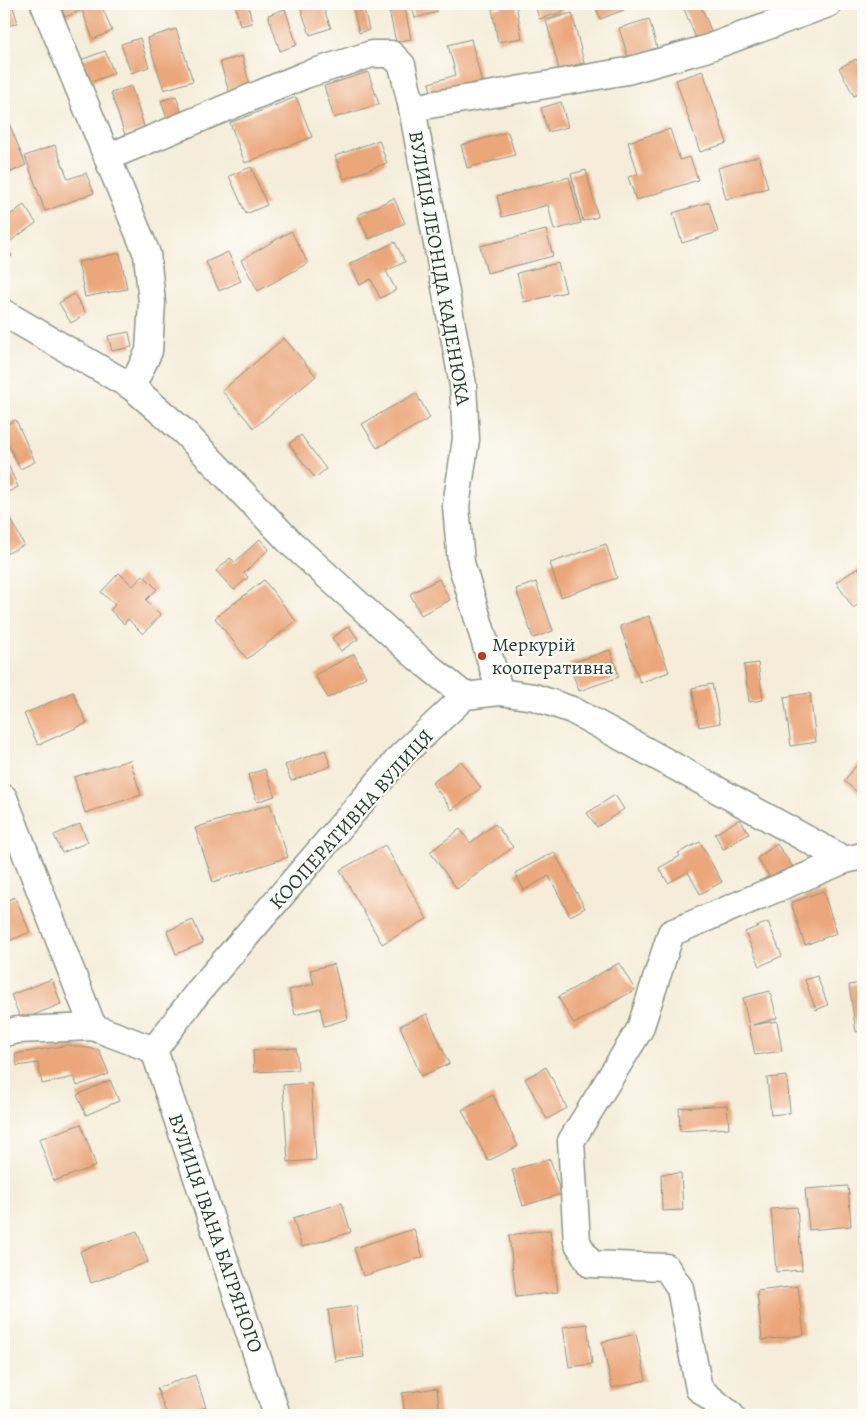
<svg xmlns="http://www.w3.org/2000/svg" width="867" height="1419" font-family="Alegreya,serif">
<rect width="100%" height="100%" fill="#fdfcf7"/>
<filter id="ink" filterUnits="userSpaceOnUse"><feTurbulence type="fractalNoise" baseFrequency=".02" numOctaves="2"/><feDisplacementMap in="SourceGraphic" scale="10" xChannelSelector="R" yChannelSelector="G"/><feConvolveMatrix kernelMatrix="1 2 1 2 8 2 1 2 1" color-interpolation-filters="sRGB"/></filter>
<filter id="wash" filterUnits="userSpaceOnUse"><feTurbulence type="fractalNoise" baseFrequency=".0096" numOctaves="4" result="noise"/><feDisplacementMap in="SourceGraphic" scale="20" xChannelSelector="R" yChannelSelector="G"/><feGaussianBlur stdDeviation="1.12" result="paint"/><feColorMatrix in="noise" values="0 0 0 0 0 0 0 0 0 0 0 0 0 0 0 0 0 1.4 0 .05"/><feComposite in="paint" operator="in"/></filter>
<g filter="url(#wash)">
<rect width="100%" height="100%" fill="#f5edd9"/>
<g id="blocks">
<g fill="#eba679">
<polygon points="4,4 12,4 18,23 4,27"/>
<polygon points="59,4 101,4 112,31 93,39 82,10 65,17"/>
<polygon points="235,4 248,4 252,23 240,26"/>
<polygon points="299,4 322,4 331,28 310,35"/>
<polygon points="352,4 363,4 369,30 359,33"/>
<polygon points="404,4 411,39 396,42 388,6"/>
<polygon points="411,4 435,4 437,12 415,18"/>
<polygon points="516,4 522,38 498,42 492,9"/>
<polygon points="535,4 560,4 563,12 539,19"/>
<polygon points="595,4 622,4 624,10 600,19"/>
<polygon points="682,4 700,4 713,35 697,41"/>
<polygon points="763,4 792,4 769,16"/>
<polygon points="285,9 297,45 280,51 268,15"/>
<polygon points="572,13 584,63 559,69 546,20"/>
<polygon points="649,19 657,48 628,57 619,28"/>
<polygon points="176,29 193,81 164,90 147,38"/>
<polygon points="140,38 149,67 131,73 121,44"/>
<polygon points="471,39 483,87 433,100 429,83 456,75 448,45"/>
<polygon points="105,51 114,73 87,84 78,61"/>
<polygon points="242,56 252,92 231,98 220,62"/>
<polygon points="856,59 863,72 863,91 854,96 839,68"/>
<polygon points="703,71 727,143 700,152 676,80"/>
<polygon points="368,72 379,104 334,118 324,86"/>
<polygon points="131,86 145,129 125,135 111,93"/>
<polygon points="176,96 184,119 169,124 161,101"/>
<polygon points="296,97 312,137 245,163 230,123"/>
<polygon points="561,102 568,127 548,132 541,108"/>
<polygon points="4,111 26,165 7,174 4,166"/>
<polygon points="670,129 680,160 690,157 698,180 636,200 628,177 638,174 628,142"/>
<polygon points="508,132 515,155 467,168 461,145"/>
<polygon points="379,140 387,163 344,179 335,156"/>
<polygon points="55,145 68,179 86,173 94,193 45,211 25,156"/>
<polygon points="759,156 768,188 726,199 718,168"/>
<polygon points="251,167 267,205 246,214 229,176"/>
<polygon points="586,170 598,217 583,221 571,174"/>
<polygon points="569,177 581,223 554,230 548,205 502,217 497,196"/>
<polygon points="394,198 405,223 369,239 358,215"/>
<polygon points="709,202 718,232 682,243 673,213"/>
<polygon points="24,205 36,223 5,245 12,256 4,262 4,219"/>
<polygon points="546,230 553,256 487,273 480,246"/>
<polygon points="291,231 308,263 258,291 241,260"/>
<polygon points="395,242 405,262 386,271 396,290 380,298 371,279 360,285 350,264"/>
<polygon points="228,252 241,281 219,291 206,262"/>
<polygon points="120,253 127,289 85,297 78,262"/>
<polygon points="558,263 566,292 524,302 517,273"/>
<polygon points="74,294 86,314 71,323 59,303"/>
<polygon points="129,332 132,347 112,351 108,336"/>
<polygon points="284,338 316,376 254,428 222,391"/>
<polygon points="416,393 430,418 377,448 362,424"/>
<polygon points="16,420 35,462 20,469 4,435 4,426"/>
<polygon points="301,435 326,469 315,478 289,444"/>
<polygon points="4,456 18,487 4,494"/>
<polygon points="9,515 24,545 4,555 4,518"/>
<polygon points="260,539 269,549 244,573 248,577 234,590 216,571 230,558 235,562"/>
<polygon points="606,544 617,578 561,597 550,563"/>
<polygon points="858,568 863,575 863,601 853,608 836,582"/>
<polygon points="119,573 133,586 143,575 157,589 146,600 161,615 143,634 128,619 124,624 110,610 115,605 101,592"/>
<polygon points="439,579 450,600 421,615 410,594"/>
<polygon points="264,580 296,621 247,659 215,618"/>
<polygon points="536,582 553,631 533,638 516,589"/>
<polygon points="649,616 669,672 640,683 620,626"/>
<polygon points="349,626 358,639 341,651 332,638"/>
<polygon points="610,650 619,677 579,691 569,664"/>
<polygon points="354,654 366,677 328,698 315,675"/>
<polygon points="758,663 763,700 749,702 744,665"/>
<polygon points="712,684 720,723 699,727 692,688"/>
<polygon points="73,692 87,723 38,745 24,714"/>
<polygon points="810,693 816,742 791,746 784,697"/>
<polygon points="325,750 331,766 291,781 285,765"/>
<polygon points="863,757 863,797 844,781"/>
<polygon points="130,760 141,795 85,813 74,777"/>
<polygon points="461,761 481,788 452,810 432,783"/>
<polygon points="265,769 275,796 257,802 248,775"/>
<polygon points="615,795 624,809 597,827 587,813"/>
<polygon points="270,804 288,857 213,882 195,828"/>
<polygon points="740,819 749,834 723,849 715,834"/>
<polygon points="80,824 88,842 62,853 54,835"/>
<polygon points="495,824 513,847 457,889 430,852 460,829 470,843"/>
<polygon points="700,842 722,882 700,894 688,872 668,883 659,868 680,856 678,853"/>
<polygon points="777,844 795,870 774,884 757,858"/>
<polygon points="385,845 427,919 382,944 340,870"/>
<polygon points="554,852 585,908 570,916 549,876 524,890 515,873"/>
<polygon points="823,891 837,933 805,945 791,903"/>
<polygon points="15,897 30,932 4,943 4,902"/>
<polygon points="193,920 203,943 176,954 167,931"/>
<polygon points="768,922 782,956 760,966 745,932"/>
<polygon points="619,963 635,990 574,1024 558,997"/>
<polygon points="334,964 348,1019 324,1026 320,1008 295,1015 289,990 314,984 310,970"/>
<polygon points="817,976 828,1005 816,1010 805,980"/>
<polygon points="52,979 61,1004 21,1020 11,995"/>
<polygon points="863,983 863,1031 856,1032 849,985"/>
<polygon points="770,991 777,1018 753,1025 777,1021 782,1051 755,1055 743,998"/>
<polygon points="427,1014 449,1064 421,1076 400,1026"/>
<polygon points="69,1045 99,1050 109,1074 77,1086 74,1077 42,1084 38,1063 17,1066 15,1054"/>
<polygon points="296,1048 298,1070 254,1072 253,1050"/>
<polygon points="546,1067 567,1108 547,1119 525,1079"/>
<polygon points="787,1076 790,1113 771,1115 767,1078"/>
<polygon points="110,1080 119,1101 86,1115 77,1095"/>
<polygon points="311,1083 316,1160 288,1162 283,1085"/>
<polygon points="493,1095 518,1146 488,1161 462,1110"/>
<polygon points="727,1105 729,1128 680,1131 679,1108"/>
<polygon points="81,1124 96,1166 54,1181 39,1139"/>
<polygon points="550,1159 561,1194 523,1206 512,1170"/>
<polygon points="681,1173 683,1210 662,1211 661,1174"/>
<polygon points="848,1186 851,1226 809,1230 805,1189"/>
<polygon points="342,1203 351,1232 302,1247 293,1218"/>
<polygon points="797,1207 802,1270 776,1272 771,1209"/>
<polygon points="414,1229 423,1257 363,1276 354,1248"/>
<polygon points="550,1230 558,1292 516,1297 509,1235"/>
<polygon points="137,1231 148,1262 91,1283 80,1251"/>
<polygon points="798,1286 804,1335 762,1340 757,1291"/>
<polygon points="356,1306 364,1357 335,1361 328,1310"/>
<polygon points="587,1324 592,1364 569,1367 563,1327"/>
<polygon points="636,1334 646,1380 612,1388 602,1342"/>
<polygon points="195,1375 206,1407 184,1415 167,1415 157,1388"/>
<polygon points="437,1388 440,1415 405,1415 402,1393"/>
</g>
</g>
</g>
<g filter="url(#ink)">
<use href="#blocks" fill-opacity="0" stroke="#8a9586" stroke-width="1"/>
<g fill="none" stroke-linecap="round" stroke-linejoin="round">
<defs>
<g id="street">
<polyline points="44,4 147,254 152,303 149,351 132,387"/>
<polyline points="108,157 305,75 372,54 391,54 402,65 412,108"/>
<polyline points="4,313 132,387 184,432 291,543 418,658 465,696"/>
<polyline points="500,692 461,563 456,506 466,439 463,385 412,108 627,71 705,49 828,4"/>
<polyline points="4,798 93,1027"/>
<polyline points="4,1033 18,1030 93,1027 154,1050"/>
<polyline points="154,1050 198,992 402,755 465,696 500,692 534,697 572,710 845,860 863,856"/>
<polyline points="154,1050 277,1415"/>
<polyline points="731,1415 699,1389 680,1288 666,1267 590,1264 577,1242 571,1141 640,1029 671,933 845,860"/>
</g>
</defs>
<use href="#street" stroke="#8a9586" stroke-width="29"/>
<use href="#street" stroke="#fff" stroke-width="26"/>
</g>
</g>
<circle fill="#c8321e" stroke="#fdfcf7" stroke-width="2" cx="482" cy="656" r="5"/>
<g text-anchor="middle" stroke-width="4.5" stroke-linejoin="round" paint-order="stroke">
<g font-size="20" fill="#1f3d34" stroke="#fdfcf7">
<text transform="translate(440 268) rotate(80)" y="7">ВУЛИЦЯ ЛЕОНІДА КАДЕНЮКА</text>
<text transform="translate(351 819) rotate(-48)" y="7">КООПЕРАТИВНА ВУЛИЦЯ</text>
<text transform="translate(216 1233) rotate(71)" y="7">ВУЛИЦЯ ІВАНА БАГРЯНОГО</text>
</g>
<g font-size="20" fill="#1f3d34" stroke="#fdfcf7" text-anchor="start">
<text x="492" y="651">Меркурій<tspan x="492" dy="23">кооперативна</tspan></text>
</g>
</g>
<rect width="867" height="1419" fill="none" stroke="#fdfcf7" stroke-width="20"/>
</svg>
